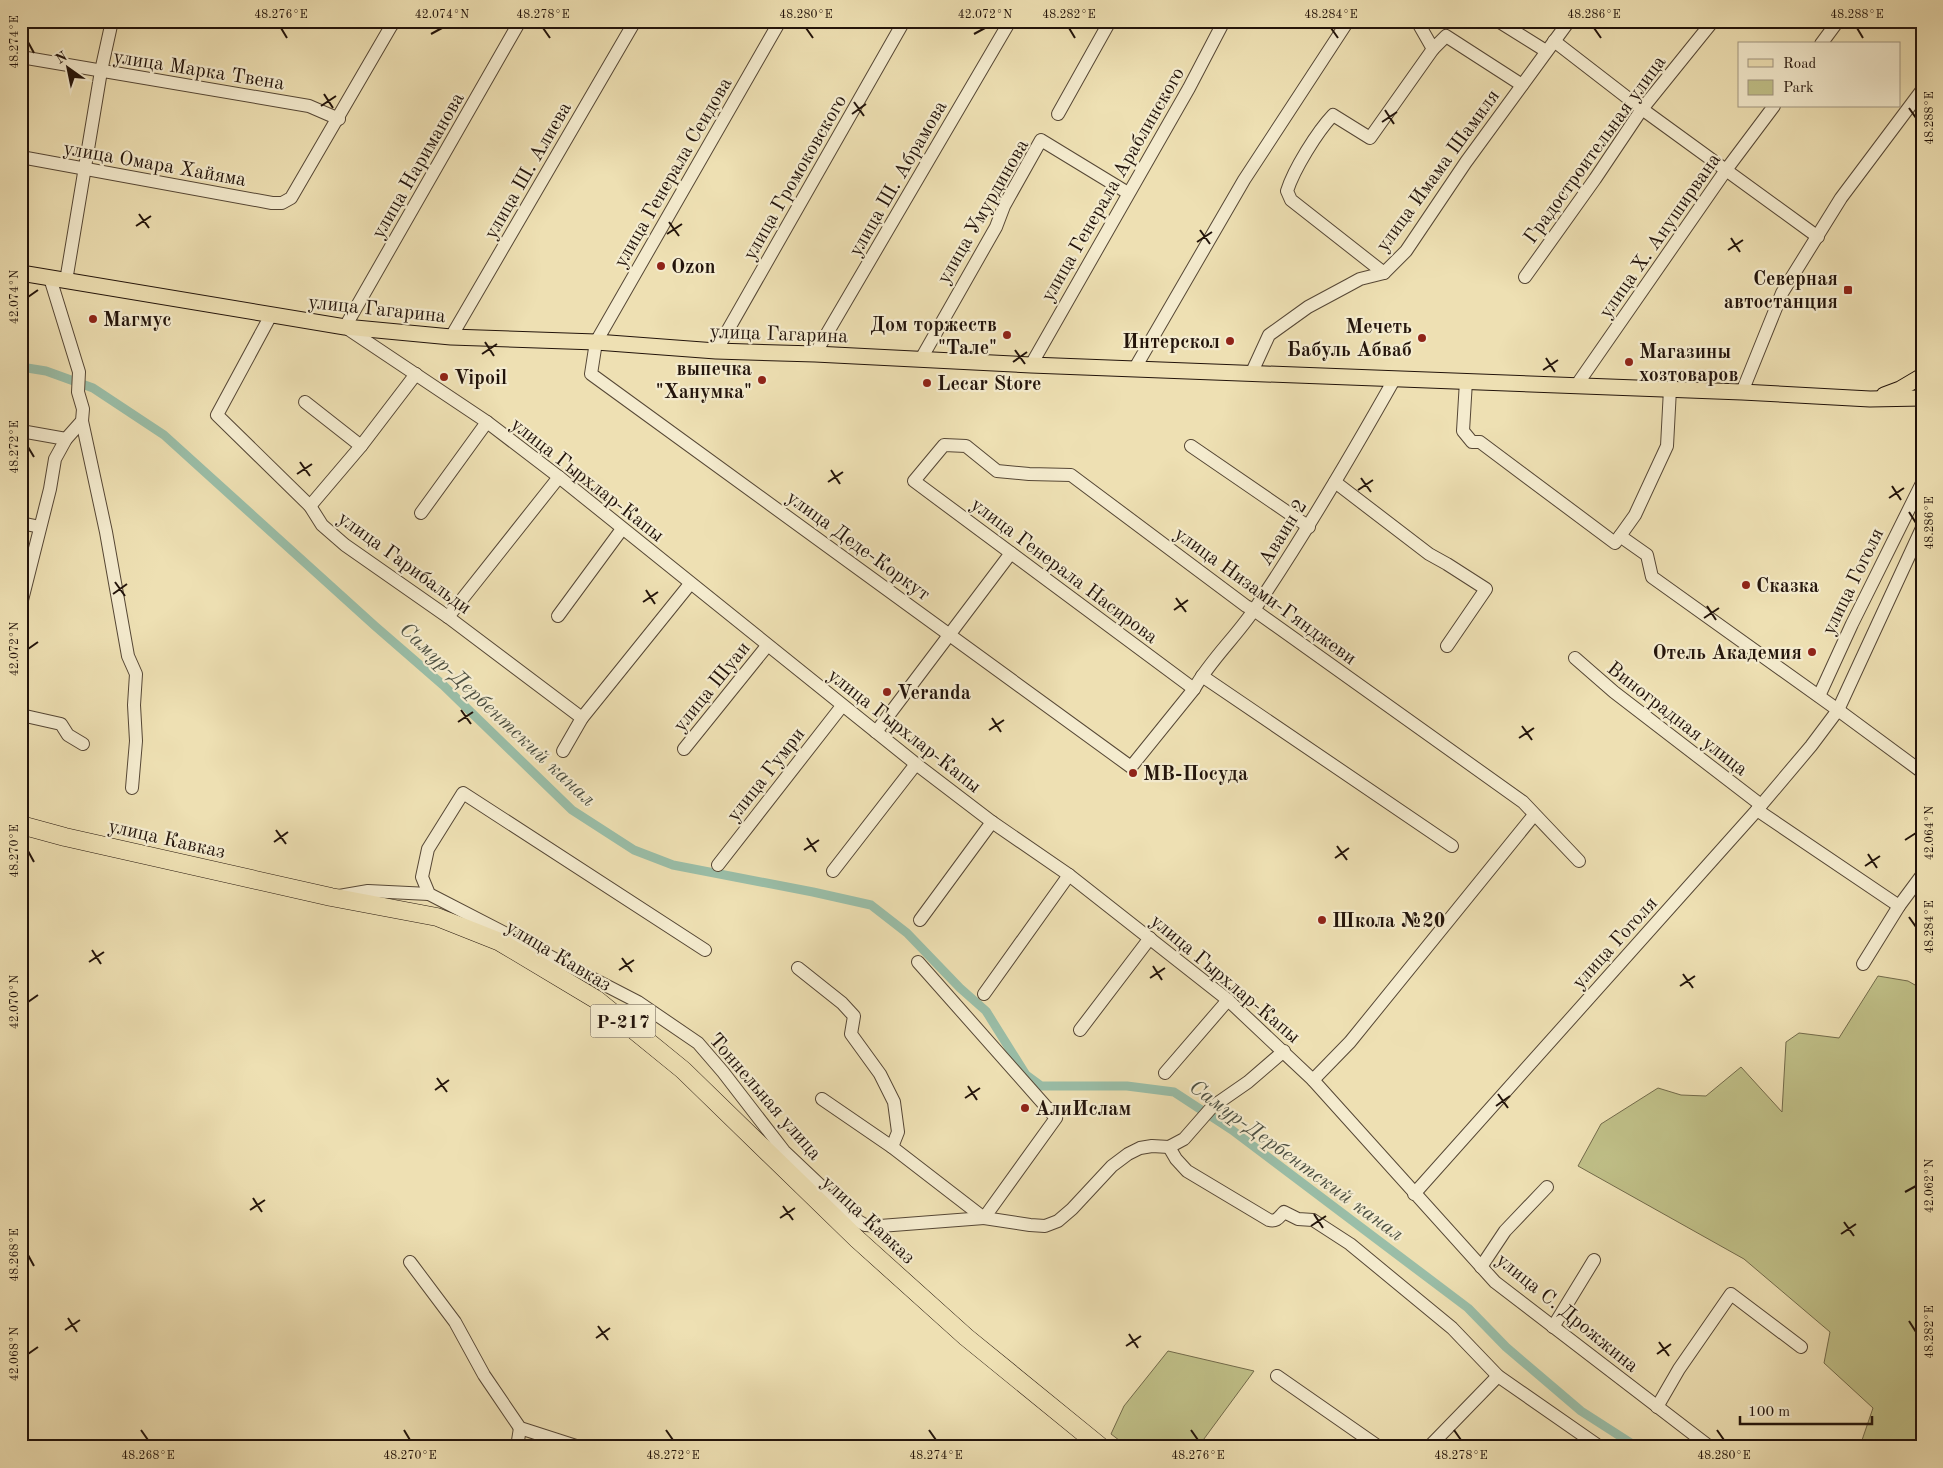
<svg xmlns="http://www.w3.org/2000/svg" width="1943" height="1468" font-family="'Old Standard TT',serif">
<rect width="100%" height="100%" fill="#eee0b3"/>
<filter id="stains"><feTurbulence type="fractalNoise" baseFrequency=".004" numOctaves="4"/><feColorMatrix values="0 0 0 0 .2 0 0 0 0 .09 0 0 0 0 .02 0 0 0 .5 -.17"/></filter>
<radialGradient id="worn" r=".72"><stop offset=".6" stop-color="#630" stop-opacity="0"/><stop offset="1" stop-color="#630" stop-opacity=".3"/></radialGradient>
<g fill="#c0c088" stroke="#726a4a">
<polygon points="1878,976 1908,981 1922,989 1922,1447 1860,1446 1873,1408 1824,1363 1830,1332 1744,1259 1578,1166 1601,1124 1658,1088 1681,1095 1706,1096 1741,1067 1782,1112 1786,1042 1799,1033 1839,1038"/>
<polygon points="1168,1351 1254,1371 1198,1447 1128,1447 1111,1434 1124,1406"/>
</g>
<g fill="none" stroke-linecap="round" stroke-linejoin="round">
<polyline stroke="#9abea8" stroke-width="9" points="21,367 46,371 93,388 164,435 375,626 443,685 572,810 634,850 673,865 813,892 871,905 907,933 960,988 986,1011 1026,1075 1041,1086 1127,1086 1174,1092 1232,1130 1468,1308 1506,1347 1581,1411 1637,1447"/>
<defs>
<g id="minor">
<polyline points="378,21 393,24"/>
<polyline points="520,21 345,327 487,422 559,477 916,764 992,822 1069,875 1228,1000 1313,1080 1495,1282 1710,1447"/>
<path d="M780 21 596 342 591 374 1131 767 1194 689C1211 659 1237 636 1256 607 1306 533 1351 456 1395 378"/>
<polyline points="1417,21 1433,49 1446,36 1522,85"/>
<polyline points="1498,21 1546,51"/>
<polyline points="1554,41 1642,109 1818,237"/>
<polyline points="1821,44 1838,21"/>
<polyline points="21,57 309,106 339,119"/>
<polyline points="1058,114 1110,21"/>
<polyline points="21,157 272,203 282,203 291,198 394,21"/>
<path d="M1384 273 1291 200 1287 191C1294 169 1317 132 1333 115L1370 138 1433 49"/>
<polyline points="1525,277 1595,179 1642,109 1713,21"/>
<polyline points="66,281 101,71 112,21"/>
<polyline points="271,315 217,415 310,506 322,525 345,545 448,617 582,718"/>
<polyline points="451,337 635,21"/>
<polyline points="716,351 904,21"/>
<polyline points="815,354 1010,21"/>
<polyline points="921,359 996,227 1004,206 1041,140 1128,193"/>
<polyline points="1031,365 1189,88 1224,21"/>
<polyline points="1135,368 1244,180 1348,21"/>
<polyline points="1252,372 1269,335 1308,307 1349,285 1360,279 1384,273 1406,251 1466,162 1569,21"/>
<polyline points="1466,381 1463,431 1472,442 1480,442 1615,543 1635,515 1667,446 1670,389"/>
<polyline points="1576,386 1726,170 1774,106"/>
<polyline points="1742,392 1782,293 1841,198 1922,90"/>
<polyline points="305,402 361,446"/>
<polyline points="82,421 106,532 128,656 136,674 134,705 136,741 132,788"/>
<polyline points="21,431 66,439"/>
<polyline points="1191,446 1309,527"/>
<polyline points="1335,482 1429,554 1447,564 1486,589 1447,646"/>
<polyline points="310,506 361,446 416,374"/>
<polyline points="421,513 487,422"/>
<polyline points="21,523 40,527"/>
<polyline points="1620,536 1647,555 1652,577 1838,710 1922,772"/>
<polyline points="21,604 50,489 55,459 66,439 82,421 83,409 78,392 79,372 50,278"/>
<polyline points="558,616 622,529"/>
<polyline points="448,617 559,477"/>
<polyline points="1575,658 1614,692 1761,805"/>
<polyline points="1202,676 1452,846"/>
<polyline points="1194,689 914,481 944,445 966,446 997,471 1029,474 1071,475 1246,606 1254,610 1523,802 1579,861"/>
<polyline points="1819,696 1852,624 1922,483"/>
<polyline points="21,715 61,724 68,735 83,744"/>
<polyline points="876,732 1011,553"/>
<polyline points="684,749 767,646"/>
<polyline points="563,751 582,718 690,584"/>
<polyline points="1757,810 1899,906"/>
<polyline points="718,865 842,706"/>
<polyline points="833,871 916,764"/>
<polyline points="339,896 368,891 429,894"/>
<polyline points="920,920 992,822"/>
<polyline points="705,950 463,793 428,849 422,877 429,894 638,1002 698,1043 723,1072 784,1151 858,1221 865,1225 880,1226 984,1218 1056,1118 918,962"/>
<polyline points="1863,964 1899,906 1922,875"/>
<polyline points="798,968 842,1003 854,1016 851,1034 880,1074 894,1102 898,1132 892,1147"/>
<polyline points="984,994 1069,875"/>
<polyline points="1080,1030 1150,938"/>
<polyline points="1165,1073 1228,1000"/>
<polyline points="1313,1080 1350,1042 1534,815"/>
<polyline points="822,1099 892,1147 984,1218 1030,1225 1045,1226 1058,1221 1072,1209 1112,1166 1128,1154 1140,1148 1152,1146 1169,1147 1184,1139 1212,1107 1248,1082 1284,1051"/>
<path d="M1169 1147 1176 1159 1187 1171 1269 1220C1277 1222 1279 1217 1284 1212L1298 1219 1313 1220 1350 1244 1452 1328 1498 1376 1600 1447"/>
<polyline points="1414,1194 1757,810 1811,746 1838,710 1922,528"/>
<polyline points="410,1262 455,1322 484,1375 520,1428 579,1447"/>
<polyline points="1481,1267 1505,1231 1547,1187"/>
<polyline points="1553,1327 1594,1260"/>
<polyline points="1277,1376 1379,1447"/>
<polyline points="1657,1407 1679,1369 1731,1294 1801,1347"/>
<polyline points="517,1447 520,1428"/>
<polyline points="1429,1447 1498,1376"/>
</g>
<g id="major">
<polyline points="21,273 345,327 451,337 596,342 716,351 815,354 1031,365 1742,392 1870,399 1922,398"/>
<polyline points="1884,395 1900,389 1922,376"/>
</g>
<polyline id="highway" points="21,825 65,837 331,897 437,917 500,942 597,1000 683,1070 857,1239 966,1337 1101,1447"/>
</defs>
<use href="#minor" stroke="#564735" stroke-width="14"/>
<use href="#major" stroke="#23140b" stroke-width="17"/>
<use href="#highway" stroke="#23140b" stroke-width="19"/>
<use href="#minor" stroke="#f4ebce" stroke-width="12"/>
<use href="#major" stroke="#eee0b3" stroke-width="15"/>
<use href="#highway" stroke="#eee0b3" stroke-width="18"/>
</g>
<path fill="none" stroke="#23140b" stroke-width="2" d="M281 28 287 38M543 28 550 38M806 28 813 38M1069 28 1075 38M1331 28 1338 38M1594 28 1601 38M1857 28 1863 38M431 34 442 28M974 34 985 28M28 42 34 53M324 94 333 108M854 102 864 116M321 106 336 96M1909 108 1916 118M1385 110 1394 124M852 114 866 104M1382 122 1397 112M139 214 149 228M669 222 679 236M136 226 151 216M1200 230 1210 244M667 234 682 224M1731 238 1740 252M1197 242 1212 232M1728 250 1743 240M28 297 38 290M485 342 494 356M1015 350 1025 364M482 354 497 344M1546 358 1555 372M1013 362 1027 352M1543 370 1558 360M28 447 34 457M300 462 310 476M831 470 840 484M297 474 312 464M1361 478 1371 492M828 482 843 472M1892 486 1901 500M1358 490 1373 480M1889 498 1904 488M1909 512 1916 523M115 582 125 596M646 590 655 604M113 594 127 584M1176 598 1186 612M643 602 658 592M1707 606 1716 620M1174 610 1188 600M1704 618 1719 608M28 649 38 642M461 710 471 724M992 718 1001 732M458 722 473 712M1522 726 1532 740M989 730 1004 720M1519 738 1534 728M276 830 286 844M807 838 816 852M1905 840 1916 833M274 842 288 832M1337 846 1347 860M804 850 819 840M28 851 34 862M1868 854 1877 868M1335 858 1349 848M1865 866 1880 856M1909 917 1916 927M92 950 101 964M622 958 632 972M89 962 104 952M1153 966 1162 980M619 970 634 960M1683 974 1693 988M1150 978 1165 968M1680 986 1695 976M28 1002 38 995M437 1078 447 1092M968 1086 977 1100M435 1090 449 1080M1498 1094 1508 1108M965 1098 980 1088M1496 1106 1510 1096M1905 1192 1916 1186M253 1198 262 1212M783 1206 793 1220M250 1210 265 1200M1314 1214 1323 1228M780 1218 795 1208M1844 1222 1854 1236M1311 1226 1326 1216M1841 1234 1856 1224M28 1255 34 1266M68 1318 77 1332M1909 1321 1916 1332M598 1326 608 1340M65 1330 80 1320M1129 1334 1138 1348M596 1338 610 1328M1659 1342 1669 1356M1126 1346 1141 1336M28 1354 38 1347M1657 1354 1671 1344M141 1430 148 1440M404 1430 410 1440M666 1430 673 1440M929 1430 936 1440M1191 1430 1198 1440M1454 1430 1461 1440M1717 1430 1724 1440"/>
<g fill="#8f2418" stroke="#f4ebce" stroke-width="2">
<circle cx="661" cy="266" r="5"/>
<rect x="1843" y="285" width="10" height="10" rx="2.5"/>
<circle cx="93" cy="319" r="5"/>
<circle cx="1007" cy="335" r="5"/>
<circle cx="1422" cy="338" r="5"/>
<circle cx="1230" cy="341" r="5"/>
<circle cx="1629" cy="362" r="5"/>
<circle cx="444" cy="377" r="5"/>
<circle cx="762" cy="380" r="5"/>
<circle cx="927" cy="383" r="5"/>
<circle cx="1746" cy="585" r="5"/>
<circle cx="1812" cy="652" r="5"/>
<circle cx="887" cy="692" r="5"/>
<circle cx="1133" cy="773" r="5"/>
<circle cx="1322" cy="920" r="5"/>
<circle cx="1025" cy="1108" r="5"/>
</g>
<g text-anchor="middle" stroke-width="4.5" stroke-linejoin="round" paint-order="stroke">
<rect fill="#f4ebce" stroke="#625446" stroke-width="1" x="590.5" y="1004.5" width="65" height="33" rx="4"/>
<g font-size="19" font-weight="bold" fill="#23140b">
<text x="623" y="1028">Р-217</text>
</g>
<g font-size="20" fill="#23140b" stroke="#f4ebce">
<text transform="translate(199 69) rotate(9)" y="7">улица Марка Твена</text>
<text transform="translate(1594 149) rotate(-54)" y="7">Градостроительная улица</text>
<text transform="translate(155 163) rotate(10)" y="7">улица Омара Хайяма</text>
<text transform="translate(417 165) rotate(-60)" y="7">улица Нариманова</text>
<text transform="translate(527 170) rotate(-60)" y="7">улица Ш. Алиева</text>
<text transform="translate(1437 170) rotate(-54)" y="7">улица Имама Шамиля</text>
<text transform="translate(672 172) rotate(-60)" y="7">улица Генерала Сеидова</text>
<text transform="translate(794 177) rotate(-60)" y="7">улица Громоковского</text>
<text transform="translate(897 178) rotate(-60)" y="7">улица Ш. Абрамова</text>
<text transform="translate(1112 184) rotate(-60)" y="7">улица Генерала Араблинского</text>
<text transform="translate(982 211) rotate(-60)" y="7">улица Умурдинова</text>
<text transform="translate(1659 235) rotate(-55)" y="7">улица Х. Ануширвана</text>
<text transform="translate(377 308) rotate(6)" y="7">улица Гагарина</text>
<text transform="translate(779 333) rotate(2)" y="7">улица Гагарина</text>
<text transform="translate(588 479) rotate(38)" y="7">улица Гырхлар-Капы</text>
<text transform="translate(1282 532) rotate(-58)" y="7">Аваин 2</text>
<text transform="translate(859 545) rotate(36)" y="7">улица Деде-Коркут</text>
<text transform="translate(405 562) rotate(36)" y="7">улица Гарибальди</text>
<text transform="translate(1065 570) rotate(37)" y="7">улица Генерала Насирова</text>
<text transform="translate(1852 581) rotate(-64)" y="7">улица Гоголя</text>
<text transform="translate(1266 595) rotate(36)" y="7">улица Низами-Гянджеви</text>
<text transform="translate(711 686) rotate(-51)" y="7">улица Шуаи</text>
<text transform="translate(1678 718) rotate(38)" y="7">Виноградная улица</text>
<text transform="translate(905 730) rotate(38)" y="7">улица Гырхлар-Капы</text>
<text transform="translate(765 774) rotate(-52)" y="7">улица Гумри</text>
<text transform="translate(167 838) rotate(13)" y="7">улица Кавказ</text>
<text transform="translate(1614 942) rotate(-48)" y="7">улица Гоголя</text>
<text transform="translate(559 955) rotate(31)" y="7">улица Кавказ</text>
<text transform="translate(1226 978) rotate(40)" y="7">улица Гырхлар-Капы</text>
<text transform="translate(766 1096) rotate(49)" y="7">Тоннельная улица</text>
<text transform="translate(869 1219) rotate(43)" y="7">улица Кавказ</text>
<text transform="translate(1568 1312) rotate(39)" y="7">улица С. Дрожжина</text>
</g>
<g font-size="20" font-weight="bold" fill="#23140b" stroke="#f4ebce" text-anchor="start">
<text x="671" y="273">Ozon</text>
<text x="1838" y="285" text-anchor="end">Северная<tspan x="1838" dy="23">автостанция</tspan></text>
<text x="103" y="326">Магмус</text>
<text x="997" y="331" text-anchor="end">Дом торжеств<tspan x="997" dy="23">"Тале"</tspan></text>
<text x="1412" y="333" text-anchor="end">Мечеть<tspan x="1412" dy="23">Бабуль Абваб</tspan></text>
<text x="1220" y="348" text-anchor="end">Интерскол</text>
<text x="1639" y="358">Магазины<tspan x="1639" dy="23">хозтоваров</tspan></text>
<text x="752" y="375" text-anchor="end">выпечка<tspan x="752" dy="23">"Ханумка"</tspan></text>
<text x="454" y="384">Vipoil</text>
<text x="937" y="390">Lecar Store</text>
<text x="1756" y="592">Сказка</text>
<text x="1802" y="659" text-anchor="end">Отель Академия</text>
<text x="897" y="699">Veranda</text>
<text x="1143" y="780">МВ-Посуда</text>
<text x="1332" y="927">Школа №20</text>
<text x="1035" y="1115">АлиИслам</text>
</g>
<g font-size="21" font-style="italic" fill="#4d5042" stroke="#f4ebce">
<text transform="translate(498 714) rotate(43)" y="7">Самур-Дербентский канал</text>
<text transform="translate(1297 1160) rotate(36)" y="7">Самур-Дербентский канал</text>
</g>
</g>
<rect width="1943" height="1468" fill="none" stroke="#eee0b3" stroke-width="55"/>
<rect x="1738" y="42" width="162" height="65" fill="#f4ebce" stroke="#a09580"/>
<rect x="1748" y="59" width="25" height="8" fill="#eee0b3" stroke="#a09580"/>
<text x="1783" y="68" font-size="15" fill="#23140b">Road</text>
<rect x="1748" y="80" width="25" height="15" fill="#c0c088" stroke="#a09580"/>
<text x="1783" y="92" font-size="15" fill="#23140b">Park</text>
<g transform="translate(68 68) rotate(327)" stroke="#f4ebce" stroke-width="4" paint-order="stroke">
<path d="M0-4L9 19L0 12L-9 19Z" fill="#23140b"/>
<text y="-8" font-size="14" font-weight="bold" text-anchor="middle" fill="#23140b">N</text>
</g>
<path d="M1740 1416v8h132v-8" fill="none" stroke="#23140b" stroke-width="2.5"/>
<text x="1748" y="1416" font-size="15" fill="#23140b" stroke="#f4ebce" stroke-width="4" paint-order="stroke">100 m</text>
<rect x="28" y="28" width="1888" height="1412" fill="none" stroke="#23140b" stroke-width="2"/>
<g font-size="12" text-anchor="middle" fill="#23140b">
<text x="281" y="18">48.276°E</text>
<text x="442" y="18">42.074°N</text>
<text x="543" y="18">48.278°E</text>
<text x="806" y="18">48.280°E</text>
<text x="985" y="18">42.072°N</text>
<text x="1069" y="18">48.282°E</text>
<text x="1331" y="18">48.284°E</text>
<text x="1594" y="18">48.286°E</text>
<text x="1857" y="18">48.288°E</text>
<text transform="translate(14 42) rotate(-90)" y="4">48.274°E</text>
<text transform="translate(1929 118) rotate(-90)" y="4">48.288°E</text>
<text transform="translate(14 297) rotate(-90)" y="4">42.074°N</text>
<text transform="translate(14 447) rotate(-90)" y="4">48.272°E</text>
<text transform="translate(1929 523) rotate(-90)" y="4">48.286°E</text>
<text transform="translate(14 649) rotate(-90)" y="4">42.072°N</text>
<text transform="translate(1929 833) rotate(-90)" y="4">42.064°N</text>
<text transform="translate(14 851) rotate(-90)" y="4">48.270°E</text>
<text transform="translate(1929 927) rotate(-90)" y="4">48.284°E</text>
<text transform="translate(14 1002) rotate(-90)" y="4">42.070°N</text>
<text transform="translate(1929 1186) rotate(-90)" y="4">42.062°N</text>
<text transform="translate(14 1255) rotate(-90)" y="4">48.268°E</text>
<text transform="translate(1929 1332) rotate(-90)" y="4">48.282°E</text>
<text transform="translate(14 1354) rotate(-90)" y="4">42.068°N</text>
<text x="148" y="1459">48.268°E</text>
<text x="410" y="1459">48.270°E</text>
<text x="673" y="1459">48.272°E</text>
<text x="936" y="1459">48.274°E</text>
<text x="1198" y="1459">48.276°E</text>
<text x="1461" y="1459">48.278°E</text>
<text x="1724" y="1459">48.280°E</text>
</g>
<rect width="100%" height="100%" filter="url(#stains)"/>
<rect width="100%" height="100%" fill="url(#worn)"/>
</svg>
